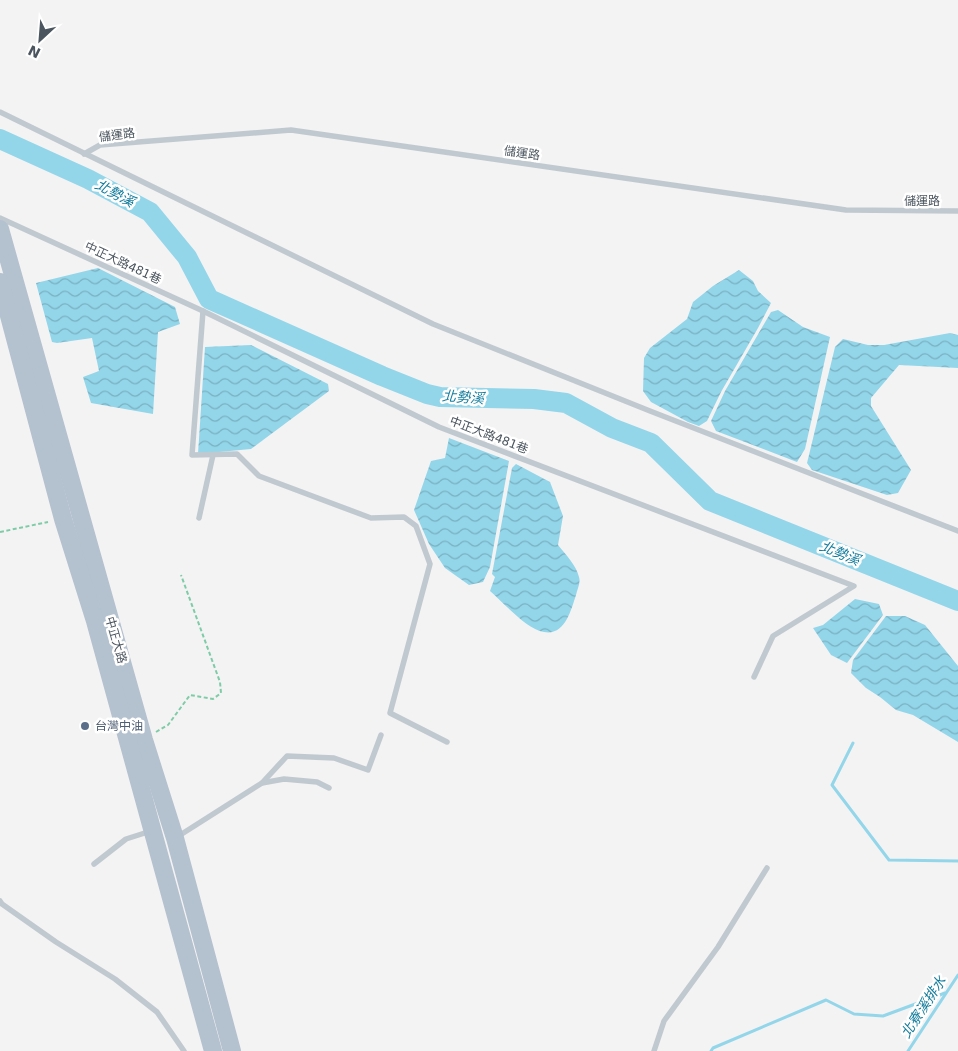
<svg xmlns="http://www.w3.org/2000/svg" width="958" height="1051" font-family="'DejaVu Sans','Noto Sans TC',sans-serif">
<defs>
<pattern id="water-waves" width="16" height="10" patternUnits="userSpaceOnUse" patternTransform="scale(1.25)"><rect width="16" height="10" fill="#93d6ea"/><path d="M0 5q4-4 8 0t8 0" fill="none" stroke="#7ab0c1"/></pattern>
</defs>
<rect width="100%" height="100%" fill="#f4f3f3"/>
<g fill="url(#water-waves)">
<polygon points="98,268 175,307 180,324 158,332 153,414 91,403 83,377 99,371 92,338 57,343 52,342 36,283"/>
<polygon points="739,270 753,281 758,291 771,303 758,328 721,392 707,421 699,426 688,422 651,402 643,391 644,358 650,348 687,319 693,302 713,286"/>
<polygon points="778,310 803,327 830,337 805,449 797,462 716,431 711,421 725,391 771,312"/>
<polygon points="950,333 958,335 958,368 899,365 871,398 871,406 911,470 898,493 887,495 812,470 807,463 809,455 835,347 843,339 868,345 884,345"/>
<polygon points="251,345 328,384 329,391 251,449 198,454 205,347"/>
<polygon points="449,438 509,461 490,567 483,582 469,585 445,568 429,544 414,510 431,461 445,458"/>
<path d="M516 464 550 482 563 516 558 545C566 555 576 565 579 577 581 583 577 590 576 595 571 610 565 636 544 632 526 629 504 603 490 591L495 577 492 574 512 468Z"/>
<polygon points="855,599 879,604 883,615 847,663 831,655 813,628 823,625"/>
<polygon points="886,616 905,616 925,625 958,666 958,742 913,715 896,710 880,697 866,688 851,673 853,660"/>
</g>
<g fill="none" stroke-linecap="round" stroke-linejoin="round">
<g stroke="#93d6ea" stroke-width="3">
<polyline points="853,743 832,785 889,860 958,861"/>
<polyline points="711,1051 713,1048 826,1000 854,1014 883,1016 945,993"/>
<polyline points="908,1051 958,975"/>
</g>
<polyline stroke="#93d6ea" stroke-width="20" points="0,139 88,179 150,212 187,257 209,299 382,376 427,394 440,397 534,399 566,403 612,428 651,443 710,501 958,601"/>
<g stroke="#7dcca7" stroke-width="2" stroke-dasharray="4 2.5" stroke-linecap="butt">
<polyline points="0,532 48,522"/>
<polyline points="156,732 168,725 190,695 213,699 221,693 220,682 181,575"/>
</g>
<g stroke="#c1c9d0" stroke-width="5.5">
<polyline points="0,112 433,324 650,411 958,531"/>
<polyline points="84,154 100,145 291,130 846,210 958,211"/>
<polyline points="0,218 203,311 439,427 854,586 773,636 754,677"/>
<polyline points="203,311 192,455 237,454 259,476 371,518 404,517 416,526 430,564 390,713 447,742"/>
<polyline points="199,518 213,455"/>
<polyline points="262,783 287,756 334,758 368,770 381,735"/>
<polyline points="177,837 262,783 284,779 317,782 329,788"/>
<polyline points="94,864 126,839 151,831"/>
<polyline points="0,901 2,904 56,942 115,979 157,1012 184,1051"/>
<polyline points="654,1051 664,1021 718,947 767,868"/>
</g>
<g stroke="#b4c1cf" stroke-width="18">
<polyline points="0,229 144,740 175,838 232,1051"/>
<polyline points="0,282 63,519 95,621 213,1051"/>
</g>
</g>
<circle fill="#5c6f8a" stroke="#fff" stroke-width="2" cx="85" cy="726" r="5"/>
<g text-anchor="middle" stroke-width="5" stroke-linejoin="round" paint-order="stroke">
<g font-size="12" fill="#4b555f" stroke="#fff">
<text transform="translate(117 135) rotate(-7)" y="4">儲運路</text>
<text transform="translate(522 153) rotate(8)" y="4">儲運路</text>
<text x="922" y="205">儲運路</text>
<text transform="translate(123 263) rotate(25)" y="4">中正大路481巷</text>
<text transform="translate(489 435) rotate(21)" y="4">中正大路481巷</text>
<text transform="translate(116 640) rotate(74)" y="4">中正大路</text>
</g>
<g font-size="12" fill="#4e5e75" stroke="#fff" text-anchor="start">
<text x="95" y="730">台灣中油</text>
</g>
<g font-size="14" font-style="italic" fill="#127c9c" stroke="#fff">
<text transform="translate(115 193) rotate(28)" y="5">北勢溪</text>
<text transform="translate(463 397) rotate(4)" y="5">北勢溪</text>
<text transform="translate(840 553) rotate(22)" y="5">北勢溪</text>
<text transform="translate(923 1007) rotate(-57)" y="5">北寮溪排水</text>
</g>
</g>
<g transform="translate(40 40) rotate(206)" stroke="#ffffff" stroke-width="4" paint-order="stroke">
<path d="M0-4L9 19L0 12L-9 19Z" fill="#4b555f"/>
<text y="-8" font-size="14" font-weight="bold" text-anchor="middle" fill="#4b555f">N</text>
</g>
</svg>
